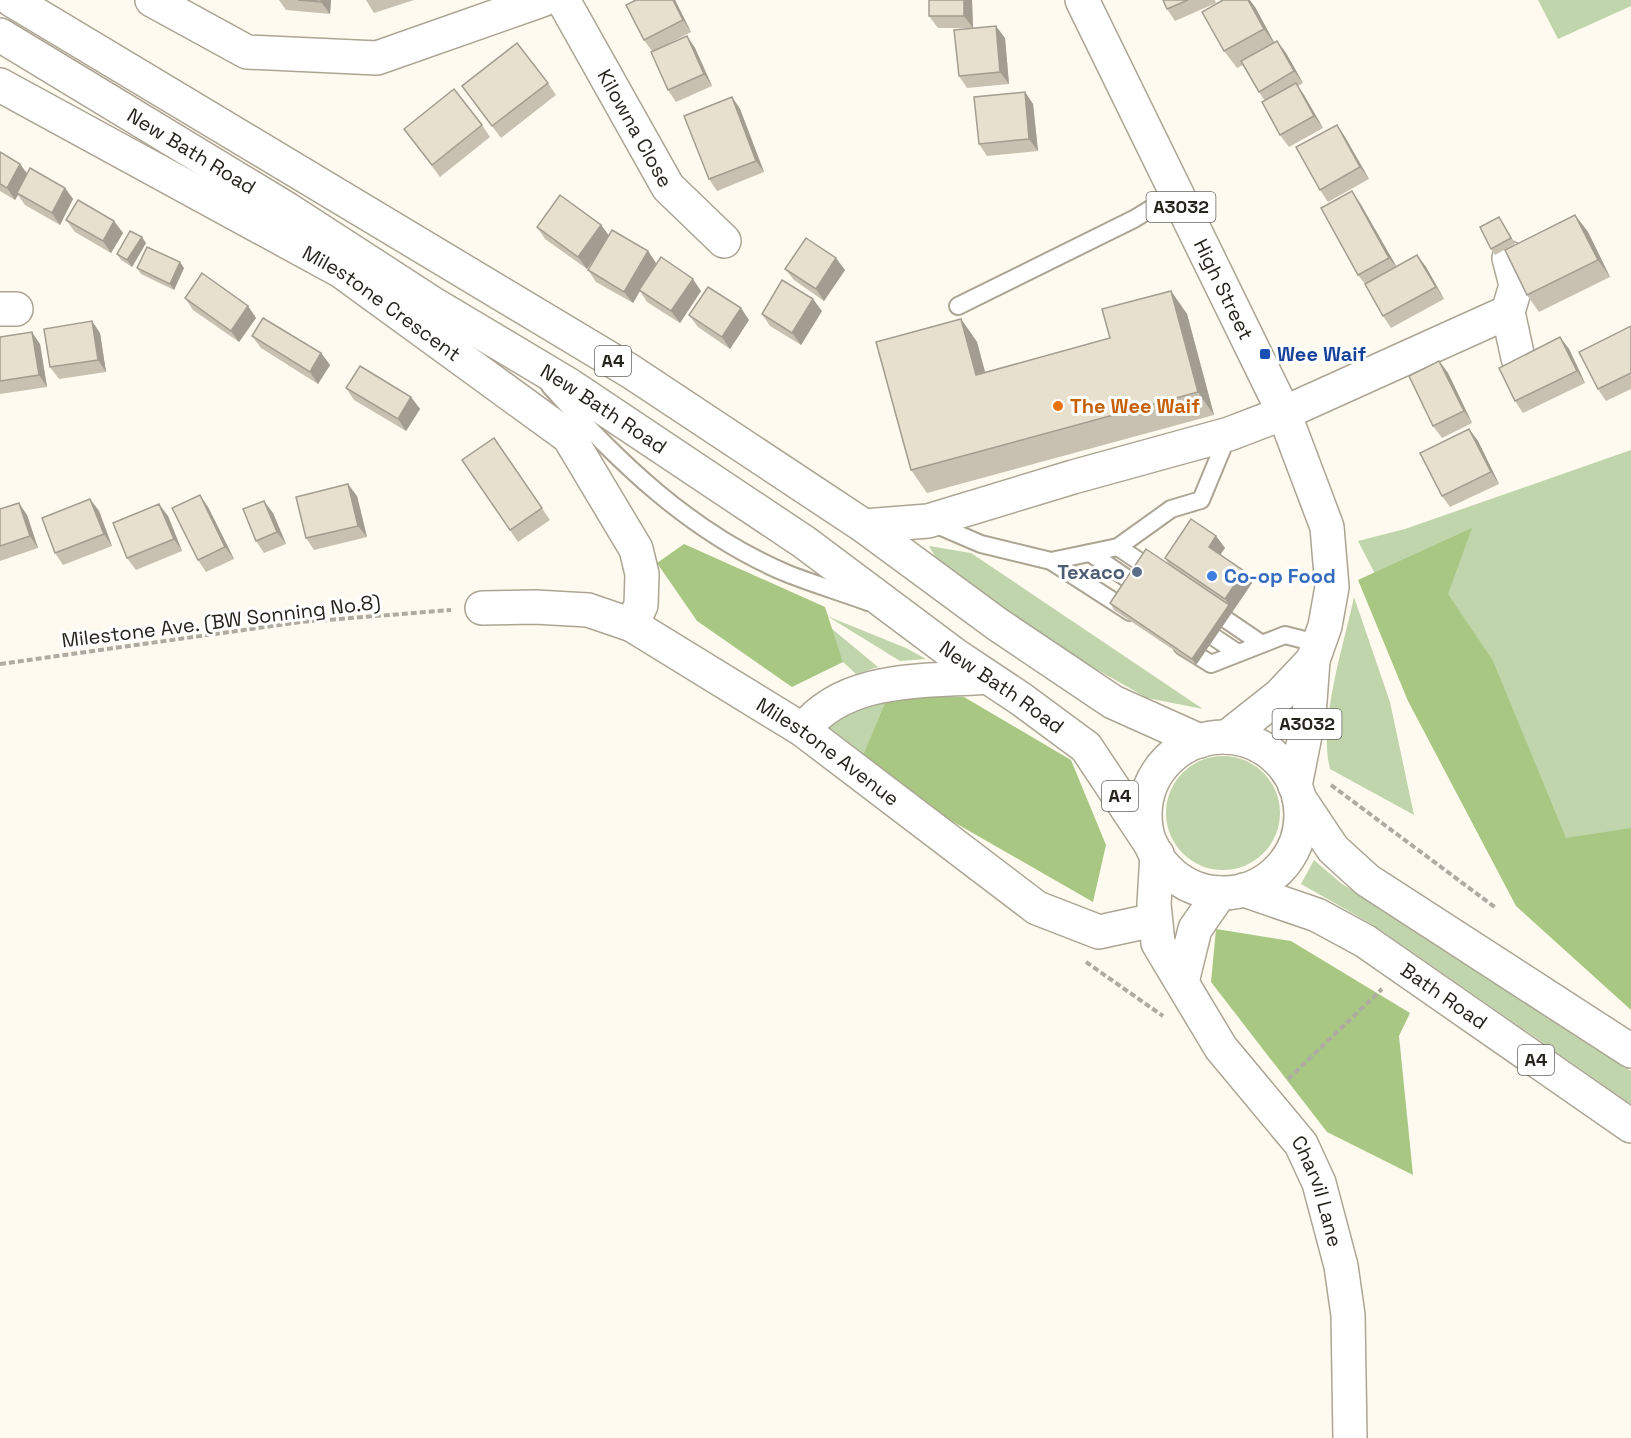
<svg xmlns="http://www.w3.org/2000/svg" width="1631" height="1438" font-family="'Space Grotesk',sans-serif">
<rect width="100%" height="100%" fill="#fffaef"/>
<g fill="#c0d5ab">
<polygon points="1538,0 1631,0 1631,6 1558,39"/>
<polygon points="1631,450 1631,979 1516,847 1358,541 1405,529"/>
<polygon points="929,546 971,553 1203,709 1147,698 1061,649 937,560"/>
<path d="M1354 597 1390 702 1414 815 1330 769C1318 724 1344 644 1354 597Z"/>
<polygon points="827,616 906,648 926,659 900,661"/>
<polygon points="831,628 878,667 856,674 843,662"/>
<polygon points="888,695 861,760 816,725"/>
<circle cx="1223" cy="813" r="57"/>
<polygon points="1314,860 1342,884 1493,976 1631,1071 1631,1104 1375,926 1301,884"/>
</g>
<g fill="#a7c782">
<polygon points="1472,528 1448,594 1493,661 1566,838 1631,828 1631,1010 1516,906 1408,701 1358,580"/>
<polygon points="684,544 825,607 843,662 792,687 697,621 657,563"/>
<polygon points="888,695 964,697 1071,760 1106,845 1093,902 858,767"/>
<polygon points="1216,929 1291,941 1410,1013 1399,1036 1413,1175 1327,1132 1211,982"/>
</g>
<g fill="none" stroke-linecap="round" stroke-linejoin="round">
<defs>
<g id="service">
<polyline points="958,306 1134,219 1175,194"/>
<path d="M550 386C617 461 691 533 786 573 813 584 841 592 868 602"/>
<polyline points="932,523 981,544 1051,561 1130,612"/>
<polyline points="1118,547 1155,572"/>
<polyline points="1090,553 1144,590"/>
<polyline points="1051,561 1118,547 1171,509 1201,500 1228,435"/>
<polyline points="1209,608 1262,644"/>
<polyline points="1197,626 1238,653"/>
<polyline points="1182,646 1211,664 1285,635 1320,644"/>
</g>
<g id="minor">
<polyline points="152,0 247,52 377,58 542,0"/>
<path id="s1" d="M563 0 668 187 724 241"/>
<path id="s2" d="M0 85 341 271 569 437 636 549 642 574 641 605 632 625"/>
<polyline points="0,309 16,309"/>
<polyline points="1508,312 1518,358"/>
<polyline points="864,526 928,521 1073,477 1229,434 1284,413 1508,312 1516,285 1509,258"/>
<path id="s3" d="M482 608 535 607 588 610 632 625 803 730 1037 908 1099 932 1154 920"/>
<path d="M803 730C846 675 924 682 987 677"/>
</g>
<g id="secondary">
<path id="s4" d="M1157 854 1154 904 1158 943 1221 1048 1301 1144 1319 1183 1341 1266 1348 1315 1350 1438"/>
<polyline points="1182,982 1195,929 1220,893"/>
</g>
<g id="primary">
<polyline points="12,0 630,371 864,526 997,624 1113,702 1200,741"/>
<path id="s5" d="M1082 0 1284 413 1327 527 1332 587 1325 626 1313 660 1279 696 1227 737"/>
<path id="s6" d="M0 35 287 209 435 305 569 385 804 542 955 655 1021 699 1086 747 1152 846"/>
<circle cx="1223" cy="815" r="78"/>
<polyline points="1295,786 1309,715 1313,660"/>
<polyline points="1299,798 1333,849 1367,880 1631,1051"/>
<path id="s7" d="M1244 890 1317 915 1365 941 1631 1126"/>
</g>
</defs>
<use href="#service" stroke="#aca594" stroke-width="20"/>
<use href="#minor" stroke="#aca594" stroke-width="36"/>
<use href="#secondary" stroke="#aca594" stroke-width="36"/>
<use href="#primary" stroke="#aca594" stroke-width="36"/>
<g stroke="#afaba2" stroke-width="4" stroke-dasharray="6 3" stroke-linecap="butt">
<polyline points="0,664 301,622 451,610"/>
<polyline points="1331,785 1496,908"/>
<polyline points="1086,962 1163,1016"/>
<polyline points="1288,1079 1382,989"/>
</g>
<use href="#service" stroke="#fff" stroke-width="16"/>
<use href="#minor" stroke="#fff" stroke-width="33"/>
<use href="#secondary" stroke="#fff" stroke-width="33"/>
<use href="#primary" stroke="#fff" stroke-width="33"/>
</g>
<g fill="#c8c1b1">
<polygon points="279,0 331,0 330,14 286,10"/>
<polygon points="366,0 414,0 374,13"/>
<polygon points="675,0 691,32 660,48 687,36 695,48 712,86 676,102 668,90 652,51 644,40"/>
<polygon points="972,0 973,28 938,28 929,16"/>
<polygon points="1163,0 1215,0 1216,3 1175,21 1167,9"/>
<polygon points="1255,7 1274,42 1277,41 1286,53 1303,83 1298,86 1304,95 1323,128 1289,147 1280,135 1265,101 1259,92 1243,65 1237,68 1224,51"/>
<polygon points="1005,38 1009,84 967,88 959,76"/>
<polygon points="548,83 556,95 501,138 462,86"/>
<polygon points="1025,92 1033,104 1038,151 987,156 979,144"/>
<polygon points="732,97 740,109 764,172 717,191 709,179"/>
<polygon points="482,125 490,137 440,177 404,129"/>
<polygon points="1337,125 1345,137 1369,179 1328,202 1320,190"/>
<polygon points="0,152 20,164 27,174 65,188 73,199 60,225 25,205 18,195 15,200 0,191"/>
<polygon points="1360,203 1396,267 1417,255 1426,267 1444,299 1391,328 1383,316 1365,284 1358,275"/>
<polygon points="1575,215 1588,232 1610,277 1539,312 1527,295"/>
<polygon points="1499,217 1515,244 1495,255 1491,249"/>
<polygon points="66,220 114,221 123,233 111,253 75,232"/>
<polygon points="601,225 609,236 648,251 656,263 653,269 701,291 680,323 647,302 640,291 633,303 596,282 588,270 601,249 587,269 545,239 537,227"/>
<polygon points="146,243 132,267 121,260 117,254"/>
<polygon points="137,268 184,268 174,290 141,274"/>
<polygon points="785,269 845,270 824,301 794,280"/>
<polygon points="1171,291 1187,314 1214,415 927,493 911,470 961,319 977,342 985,372 1110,338"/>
<polygon points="185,298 248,306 256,318 239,342 193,310"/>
<polygon points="822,311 801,345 770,326 762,314"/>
<polygon points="689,315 749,320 730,349 698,327"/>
<polygon points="1631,326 1631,389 1606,401 1598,389"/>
<polygon points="100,333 106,372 59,379 50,367"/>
<polygon points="252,336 321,353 330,365 318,384 261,348"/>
<polygon points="0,337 40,344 47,387 0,394"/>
<polygon points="1560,337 1569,349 1585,383 1523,413 1515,401"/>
<polygon points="1439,361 1448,373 1472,423 1442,438 1433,426"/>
<polygon points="346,388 411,397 420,409 406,431 354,400"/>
<polygon points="1469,429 1478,441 1499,484 1450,507 1442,496"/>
<polygon points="494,438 550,520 518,542 462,460"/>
<polygon points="357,496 367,537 314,550 306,538"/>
<polygon points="90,499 99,511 112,546 63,565 55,553"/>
<polygon points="208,507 234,559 206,572 198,560"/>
<polygon points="0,509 27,515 38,548 0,561"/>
<polygon points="273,513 286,544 264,553 256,541"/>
<polygon points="168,516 182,551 136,570 127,558"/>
<polygon points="1216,536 1225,548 1220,555 1244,571 1252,583 1196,665 1114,610 1110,603 1169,565 1165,558"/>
</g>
<g fill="#a29d90">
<polygon points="322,0 331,0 330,14 321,2"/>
<polygon points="673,0 675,0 691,32 683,20"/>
<polygon points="964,0 972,0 973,28 964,16"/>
<polygon points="1248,0 1250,0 1255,7 1276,46 1264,29"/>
<polygon points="996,26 1005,38 1009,84 1000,72"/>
<polygon points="687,36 695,48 712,86 704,74"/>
<polygon points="1277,41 1286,53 1303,83 1294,71"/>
<polygon points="1296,83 1304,95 1323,128 1314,116"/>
<polygon points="1025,92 1033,104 1038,151 1029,139"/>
<polygon points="732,97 740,109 764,172 756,161"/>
<polygon points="1337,125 1345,137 1369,179 1360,167"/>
<polygon points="20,164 29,176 17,193 18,195 15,200 7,188"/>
<polygon points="65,188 73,199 60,225 52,213"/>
<polygon points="1352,191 1360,203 1398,269 1389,258"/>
<polygon points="1575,215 1588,232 1610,277 1598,260"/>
<polygon points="1499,217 1503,223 1515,244 1511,238"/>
<polygon points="114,221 123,233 111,253 103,241"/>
<polygon points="601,225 610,237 587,269 578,257"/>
<polygon points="142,237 146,243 132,267 127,260"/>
<polygon points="648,251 656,263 633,303 624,292"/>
<polygon points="1417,255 1426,267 1444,299 1436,287"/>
<polygon points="836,258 845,270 824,301 816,289"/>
<polygon points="180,262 184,268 174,290 170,284"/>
<polygon points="693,279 701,291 680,323 671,311"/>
<polygon points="1171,291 1187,314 1214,415 1198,392"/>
<polygon points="813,299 822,311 801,345 792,333"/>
<polygon points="248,306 256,318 239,342 231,331"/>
<polygon points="741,308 749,320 730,349 722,337"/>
<polygon points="961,319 977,342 992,398 976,375"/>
<polygon points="92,321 100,333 106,372 98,360"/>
<polygon points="32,332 40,344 47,387 39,375"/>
<polygon points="1560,337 1569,349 1585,383 1577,371"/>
<polygon points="321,353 330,365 318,384 310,372"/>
<polygon points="1439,361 1448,373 1472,423 1464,411"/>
<polygon points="411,397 420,409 406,431 398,419"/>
<polygon points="1469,429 1478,441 1499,484 1491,472"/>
<polygon points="348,484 357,496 367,537 358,526"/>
<polygon points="200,495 208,507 234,559 225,547"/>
<polygon points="90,499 99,511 112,546 104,534"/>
<polygon points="264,501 273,513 286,544 277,532"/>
<polygon points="19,503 27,515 38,548 30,536"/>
<polygon points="159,504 168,516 182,551 174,539"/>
<polygon points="1216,536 1225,548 1217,559 1209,547"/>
<polygon points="1244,571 1252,583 1233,611 1225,599"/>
<polygon points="1229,605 1233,611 1196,665 1192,659"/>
</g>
<g fill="#e8e0ce" stroke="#a29d90" stroke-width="1.5">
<polygon points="298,0 322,0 321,2"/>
<polygon points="636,0 673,0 683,20 644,40 626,5"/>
<rect x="929" y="0" width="35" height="16"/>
<polygon points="1163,0 1188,0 1167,9"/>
<polygon points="1223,0 1248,0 1264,29 1224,51 1202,12"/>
<polygon points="996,26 1000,72 959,76 954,30"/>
<polygon points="687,36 704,74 668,90 651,52"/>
<polygon points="1277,41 1294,71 1259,92 1241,61"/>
<polygon points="517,43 548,83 492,126 462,86"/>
<polygon points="1296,83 1314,116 1280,135 1262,102"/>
<polygon points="454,89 482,125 432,165 404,129"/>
<polygon points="1025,92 1029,139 979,144 974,97"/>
<polygon points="732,97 756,161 709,179 684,116"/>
<polygon points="1337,125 1360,167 1320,190 1296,147"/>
<polygon points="0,152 20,164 7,188 0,184"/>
<polygon points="30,168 65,188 52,213 17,193"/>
<polygon points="1352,191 1389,258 1358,275 1321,208"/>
<polygon points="560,195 601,225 578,257 537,227"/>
<polygon points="78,200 114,221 103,241 66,220"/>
<polygon points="1575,215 1598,260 1527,295 1505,250"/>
<polygon points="1499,217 1511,238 1491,249 1480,227"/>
<polygon points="612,230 648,251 624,292 588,270"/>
<polygon points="130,231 142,237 127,260 117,254"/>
<polygon points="806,238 836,258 816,289 785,269"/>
<polygon points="147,247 180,262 170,284 137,268"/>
<polygon points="1417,255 1436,287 1383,316 1365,284"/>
<polygon points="661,257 693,279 671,311 639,290"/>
<polygon points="202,273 248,306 231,331 185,298"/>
<polygon points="782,280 813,299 792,333 762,314"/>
<polygon points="708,287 741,308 722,337 689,315"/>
<polygon points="1171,291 1198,392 911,470 876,342 961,319 976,375 1110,338 1102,309"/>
<polygon points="263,318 321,353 310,372 252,336"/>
<polygon points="92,321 98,360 50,367 44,329"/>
<polygon points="1631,326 1631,373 1598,389 1579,352"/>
<polygon points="32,332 39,375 0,381 0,337"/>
<polygon points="1560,337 1577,371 1515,401 1499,368"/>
<polygon points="1439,361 1464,411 1433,426 1409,376"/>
<polygon points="360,366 411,397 398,419 346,388"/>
<polygon points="1469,429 1491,472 1442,496 1420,453"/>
<polygon points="494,438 542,508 510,530 462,460"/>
<polygon points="348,484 358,526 306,538 296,497"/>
<polygon points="200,495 225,547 198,560 172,508"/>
<polygon points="90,499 104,534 55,553 42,518"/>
<polygon points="264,501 277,532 256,541 243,509"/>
<polygon points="19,503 30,536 0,546 0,509"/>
<polygon points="159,504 174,539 127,558 113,523"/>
<polygon points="1191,519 1216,536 1209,547 1244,571 1225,599 1165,558"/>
<polygon points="1146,549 1229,605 1192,659 1110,603"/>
</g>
<rect fill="#1a4fb4" stroke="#fff" stroke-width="2" x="1259" y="348" width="12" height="12" rx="3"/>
<circle fill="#e8710a" stroke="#fff" stroke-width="2" cx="1058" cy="406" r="6"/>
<circle fill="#5c6f8a" stroke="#fff" stroke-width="2" cx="1137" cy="572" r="6"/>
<circle fill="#3f7fe0" stroke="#fff" stroke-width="2" cx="1212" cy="576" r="6"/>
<g text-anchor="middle" stroke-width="6" stroke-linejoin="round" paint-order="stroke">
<g fill="#fff" stroke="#676661" stroke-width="1.5">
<rect x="1146.5" y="192" width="69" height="30" rx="4.5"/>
<rect x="595" y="346" width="36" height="30" rx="4.5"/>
<rect x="1272.5" y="709" width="69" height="30" rx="4.5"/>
<rect x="1102" y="781" width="36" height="30" rx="4.5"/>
<rect x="1518" y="1045" width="36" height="30" rx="4.5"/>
</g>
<g font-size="18" font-weight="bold" fill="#26241d">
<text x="1181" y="213">A3032</text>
<text x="613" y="367">A4</text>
<text x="1307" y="730">A3032</text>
<text x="1120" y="802">A4</text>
<text x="1536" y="1066">A4</text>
</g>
<g font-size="20" fill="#26241d" stroke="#fff">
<text dy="7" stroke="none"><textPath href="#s1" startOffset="147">Kilowna Close</textPath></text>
<text dy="7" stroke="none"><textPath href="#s6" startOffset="224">New Bath Road</textPath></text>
<text dy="7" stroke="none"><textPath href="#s5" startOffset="322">High Street</textPath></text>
<text dy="7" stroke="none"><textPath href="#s2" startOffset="440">Milestone Crescent</textPath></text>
<text dy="7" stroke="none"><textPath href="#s6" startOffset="710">New Bath Road</textPath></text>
<text transform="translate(221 621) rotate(-7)" y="7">Milestone Ave. (BW Sonning No.8)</text>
<text dy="7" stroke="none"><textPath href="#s6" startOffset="1196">New Bath Road</textPath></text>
<text dy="7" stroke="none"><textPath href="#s3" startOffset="386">Milestone Avenue</textPath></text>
<text dy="7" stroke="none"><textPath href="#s7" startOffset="228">Bath Road</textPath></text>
<text dy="7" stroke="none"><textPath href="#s4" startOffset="387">Charvil Lane</textPath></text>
</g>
<g font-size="20" font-weight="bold" fill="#164399" stroke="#fff" text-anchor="start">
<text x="1277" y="361">Wee Waif</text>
</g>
<g font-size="20" font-weight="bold" fill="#c56008" stroke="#fff" text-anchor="start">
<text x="1070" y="413">The Wee Waif</text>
</g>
<g font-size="20" font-weight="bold" fill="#4e5e75" stroke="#fff" text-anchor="end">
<text x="1125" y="579">Texaco</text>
</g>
<g font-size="20" font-weight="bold" fill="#366cbe" stroke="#fff" text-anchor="start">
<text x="1224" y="583">Co-op Food</text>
</g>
</g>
</svg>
